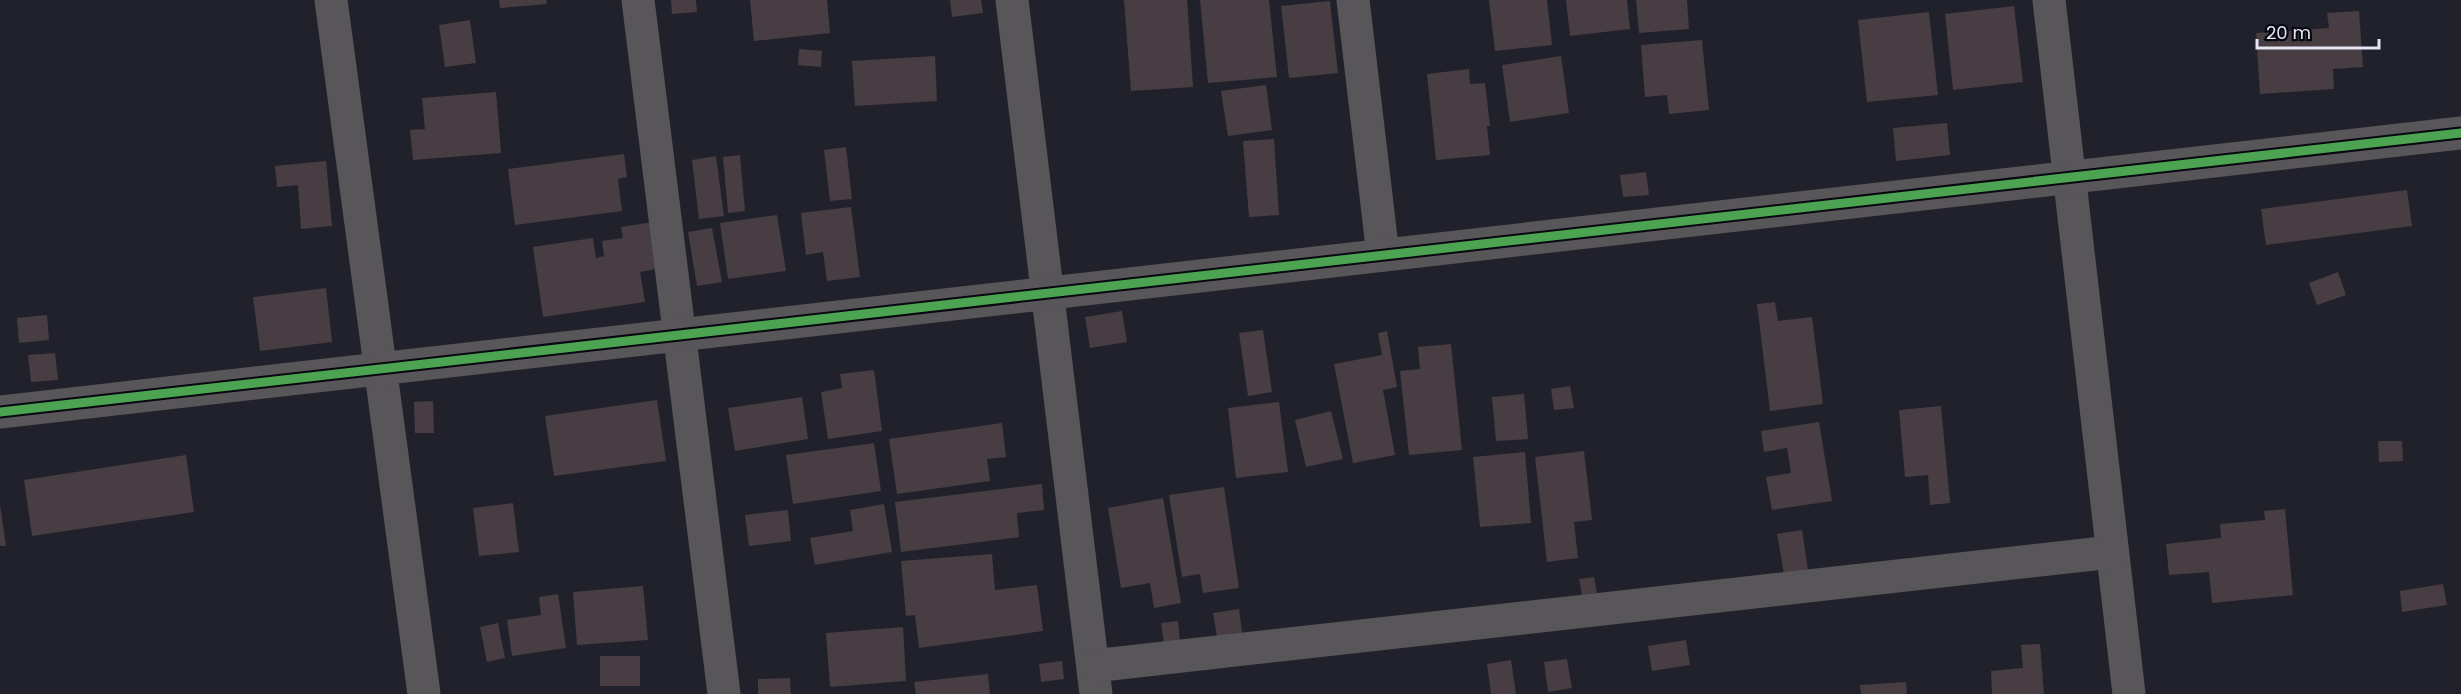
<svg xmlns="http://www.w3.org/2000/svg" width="2461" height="694" font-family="Poppins,sans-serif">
<rect width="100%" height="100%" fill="#21212c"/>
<g fill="#473d42">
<polygon points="499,0 546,0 547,4 500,8"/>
<polygon points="671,0 696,0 697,12 672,14"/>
<polygon points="750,0 827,0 830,33 754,41"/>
<polygon points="950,0 981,0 983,13 952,17"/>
<polygon points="1124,0 1187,0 1193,87 1131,91"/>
<polygon points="1200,0 1269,0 1277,77 1208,83"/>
<polygon points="1489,0 1547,0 1552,45 1495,51"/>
<polygon points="1566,0 1627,0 1630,29 1570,36"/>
<polygon points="1636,0 1687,0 1689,29 1639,33"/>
<polygon points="1330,1 1338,73 1289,78 1281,6"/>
<polygon points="2014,6 2023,82 1953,90 1945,14"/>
<polygon points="2359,11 2363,67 2333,69 2334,89 2260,94 2256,33 2329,28 2327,13"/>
<polygon points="1929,12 1938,95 1867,102 1858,20"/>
<polygon points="470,20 476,63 445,67 439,25"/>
<polygon points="1702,40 1709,110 1669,114 1667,95 1645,97 1641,45"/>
<polygon points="799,49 822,51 821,67 798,65"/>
<polygon points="935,56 937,101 855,106 852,61"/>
<polygon points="1561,56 1569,113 1510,122 1502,65"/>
<polygon points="1469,69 1470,84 1485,83 1490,126 1487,126 1490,155 1436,160 1427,74"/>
<polygon points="1266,85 1272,130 1228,136 1221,91"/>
<polygon points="496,92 501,153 413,160 410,130 425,129 422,98"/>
<polygon points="1947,123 1950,155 1896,161 1893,128"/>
<polygon points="1274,139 1279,215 1249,217 1243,141"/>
<polygon points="846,147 852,199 830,201 824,150"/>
<polygon points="624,154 627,177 618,179 622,211 515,225 508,169"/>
<polygon points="740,155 745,211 728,213 723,157"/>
<polygon points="716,156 724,216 699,219 692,160"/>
<polygon points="326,161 332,226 301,229 298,185 277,187 275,166"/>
<polygon points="1646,172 1649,195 1623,197 1620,175"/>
<polygon points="2407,190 2412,226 2266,245 2261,209"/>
<polygon points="851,207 860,277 827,281 823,252 806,255 801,213"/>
<polygon points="777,215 786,271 728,279 720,223"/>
<polygon points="653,222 660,268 640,272 645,302 543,317 533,247 593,238 596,258 604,256 602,241 623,238 621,227"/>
<polygon points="712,228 722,282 697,286 688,232"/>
<polygon points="2338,272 2346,295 2317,305 2309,283"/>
<polygon points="326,288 332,342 260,351 253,297"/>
<polygon points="1775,302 1778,321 1812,317 1823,404 1770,411 1757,304"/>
<polygon points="1122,311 1127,342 1090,348 1085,317"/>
<polygon points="47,315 49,340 19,343 17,318"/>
<polygon points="1263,330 1272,392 1248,396 1239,333"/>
<polygon points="1387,331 1397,387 1383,390 1395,455 1353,463 1334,364 1382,355 1378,333"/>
<polygon points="1451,344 1462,450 1409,455 1400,371 1420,369 1418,347"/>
<polygon points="55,353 58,380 31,382 28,355"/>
<polygon points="874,370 882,431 828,439 821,392 842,388 840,374"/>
<polygon points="1570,386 1574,408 1554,410 1551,389"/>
<polygon points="1524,394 1528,439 1496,441 1492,397"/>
<polygon points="802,397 808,439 735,451 728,408"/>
<polygon points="657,400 666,461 554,476 545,416"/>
<polygon points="433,401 434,433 415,433 414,402"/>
<polygon points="1279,402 1288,472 1236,478 1228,408"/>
<polygon points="1941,406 1950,503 1930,505 1928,475 1905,477 1899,410"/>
<polygon points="1331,411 1343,459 1306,467 1295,420"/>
<polygon points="1819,422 1832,501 1772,510 1766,477 1791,473 1787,448 1764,452 1761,431"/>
<polygon points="1002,423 1006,457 987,459 990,481 897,494 889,439"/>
<polygon points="2378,441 2402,441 2403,461 2379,462"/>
<polygon points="874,443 881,491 793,504 786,455"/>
<polygon points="1584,451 1592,520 1574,522 1578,558 1547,562 1535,457"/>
<polygon points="1525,452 1531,523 1480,527 1473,457"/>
<polygon points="186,455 194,512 32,536 24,480"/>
<polygon points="1042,484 1044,510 1017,513 1019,537 901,552 895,502"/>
<polygon points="1224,487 1239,588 1203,593 1200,574 1182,577 1169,495"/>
<polygon points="1163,498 1181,603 1154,608 1150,583 1121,588 1108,508"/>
<polygon points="513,503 519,552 479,556 473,508"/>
<polygon points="0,504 6,546 0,546"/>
<polygon points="884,504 892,552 815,565 810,538 853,531 850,510"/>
<polygon points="2285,509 2293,595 2212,603 2209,572 2169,575 2166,544 2221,538 2220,524 2265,520 2264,511"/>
<polygon points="788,510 791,541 749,546 745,515"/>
<polygon points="1802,530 1808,570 1784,574 1777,534"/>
<polygon points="992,554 995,590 1037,585 1043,631 919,648 915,615 906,616 901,561"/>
<polygon points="1594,577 1597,593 1582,595 1579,579"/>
<polygon points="2443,584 2447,605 2402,612 2400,591"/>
<polygon points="643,586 648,640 577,645 573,592"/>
<polygon points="558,594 566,648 512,656 507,620 541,615 539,597"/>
<polygon points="1239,609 1243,639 1218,643 1213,613"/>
<polygon points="1178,621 1180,642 1164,644 1161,623"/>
<polygon points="498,623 505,658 487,662 480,627"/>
<polygon points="903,627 906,681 830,687 826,633"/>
<polygon points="1686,640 1690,665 1652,671 1648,646"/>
<polygon points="2040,644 2044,694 1992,694 1991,671 2023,668 2021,645"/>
<rect x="600" y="656" width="40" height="30"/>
<polygon points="1567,659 1572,688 1548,692 1544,662"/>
<polygon points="1511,660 1516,694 1491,694 1487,664"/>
<polygon points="1062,661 1064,679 1041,682 1039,664"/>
<polygon points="988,674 990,694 916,694 914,682"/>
<polygon points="790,678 791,694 758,694 758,679"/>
<polygon points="1906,682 1907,694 1861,694 1860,685"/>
</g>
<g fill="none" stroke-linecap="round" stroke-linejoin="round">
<g stroke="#585658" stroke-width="33">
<polyline points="331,0 424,694"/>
<polyline points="638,0 724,694"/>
<polyline points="1012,0 1096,694"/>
<polyline points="1353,0 1383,255"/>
<polyline points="2049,0 2129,694"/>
<polyline points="0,412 2461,133"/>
<polyline points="1093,666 2112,552"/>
</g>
<defs>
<polyline id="cycleway" points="0,412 2461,133"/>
</defs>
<use href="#cycleway" stroke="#080810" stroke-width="13"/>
<use href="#cycleway" stroke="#4ca352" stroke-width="9"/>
</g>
<path d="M2257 39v9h122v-9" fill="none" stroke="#e5e5f3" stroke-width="3"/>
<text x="2266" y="39" font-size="18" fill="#e5e5f3" stroke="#080810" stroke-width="4.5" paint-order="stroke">20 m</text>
</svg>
